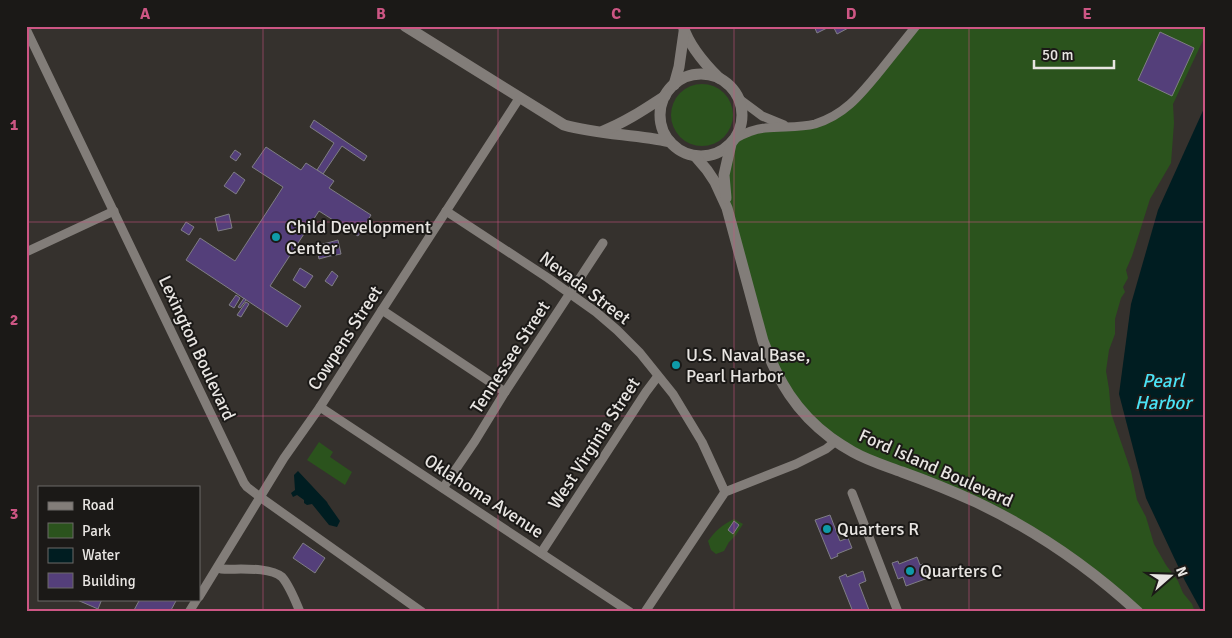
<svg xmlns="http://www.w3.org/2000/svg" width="1232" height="638" font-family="Signika,sans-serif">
<rect width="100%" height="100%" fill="#35312d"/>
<g fill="#2b531d">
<polygon points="916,26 1206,26 1206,34 1173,104 1174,123 1171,163 1150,199 1132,256 1126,270 1128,278 1123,287 1125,292 1121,298 1115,319 1115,334 1109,350 1106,371 1109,389 1111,413 1131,471 1137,500 1146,517 1154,544 1166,565 1178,581 1183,593 1192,604 1195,612 1138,612 1021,526 836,441 778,378 727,208 731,144 750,131 799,126 843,111"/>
<circle cx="702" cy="115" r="31"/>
<polygon points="319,442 333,452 330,457 352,472 345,485 307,460"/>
<path d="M734 519 743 524 736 535 729 542 724 551 716 554 711 550 708 541C716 530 722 525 734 519Z"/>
</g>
<g fill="#001d21">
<polygon points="1206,104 1206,612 1202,612 1185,581 1146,498 1119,394 1131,304 1158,210"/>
<polygon points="298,471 327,502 328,504 340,521 337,527 329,525 312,504 307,505 304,503 304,500 297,495 293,497 291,493 295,490 294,475"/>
</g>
<g fill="#543f7a" stroke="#7f7e84">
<polygon points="814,26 831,26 817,33"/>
<polygon points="833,26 852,26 837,34"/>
<polygon points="1160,32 1194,48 1172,96 1138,80"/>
<polygon points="314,120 367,156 364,161 342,146 323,174 317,170 334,143 310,127"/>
<polygon points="266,147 301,170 306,163 317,170 334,181 329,188 371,215 358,236 319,211 270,286 301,306 287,327 186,260 200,238 235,261 283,187 252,167"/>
<polygon points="235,150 241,154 236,161 230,157"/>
<polygon points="234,172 245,180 236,194 224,186"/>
<polygon points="229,214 232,228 218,231 215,218"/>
<polygon points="186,222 194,227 189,235 181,230"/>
<polygon points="338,240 341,254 330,256 327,243"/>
<polygon points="327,243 330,256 319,259 316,245"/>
<polygon points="300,268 313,276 305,288 293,280"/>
<polygon points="332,271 338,276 332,286 325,281"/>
<polygon points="236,295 240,298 234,308 229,305"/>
<polygon points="244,298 246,300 240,308 238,307"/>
<polygon points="246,302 249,304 241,317 237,315"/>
<polygon points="830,515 840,541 848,538 852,548 837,554 838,556 831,559 815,520"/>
<polygon points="734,521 739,525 733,534 728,530"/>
<polygon points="303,543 325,558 315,573 293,558"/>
<polygon points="917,557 920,565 923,564 928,578 906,586 903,577 898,579 892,563 898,561 899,564"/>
<polygon points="863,571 866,581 859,584 869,610 865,612 853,612 839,577 846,574 847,577"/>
<polygon points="75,599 102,599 98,609"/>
<polygon points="140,599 177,599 170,612 133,612"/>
</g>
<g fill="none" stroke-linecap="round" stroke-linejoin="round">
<g stroke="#827d79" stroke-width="9">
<polyline points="26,29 244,483 247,487 260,497 422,612"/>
<polyline points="738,98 762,116 784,125"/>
<path d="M736 138C745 133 754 129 765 128 782 126 799 128 815 124 845 115 861 94 880 71 892 56 904 41 916 26"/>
<polyline points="446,211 548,278 596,312 617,330 640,353 673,394 702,442 725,492"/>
<polyline points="26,252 114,211"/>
<polyline points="382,310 505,392"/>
<polyline points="320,407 630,612"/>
<polyline points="443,488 475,441 505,392 603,243"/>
<polyline points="852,493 898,612"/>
<polyline points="541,553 646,392 658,376"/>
<path d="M221 569C237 570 269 566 282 577 289 585 296 602 300 612"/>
<polyline points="199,597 284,458 320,407 382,310 520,97"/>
<polyline points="189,612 197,599"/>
<polyline points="645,612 725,492 796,464 826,449 836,441"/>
</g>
<g stroke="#827d79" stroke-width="11">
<path d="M405 26 564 125C599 135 635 134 670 142"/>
<path d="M683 26C689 46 705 64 719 78"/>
<circle cx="701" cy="115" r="41"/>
<polyline points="674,85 679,67 684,32"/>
<path d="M603 131C626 122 645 109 665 96"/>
<path d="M695 156 707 170 715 182 727 208 763 341C778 381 796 412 831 438 838 443 846 448 853 452 869 461 886 466 902 472 927 481 952 491 976 502 1035 530 1090 568 1138 612"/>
<polyline points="726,198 724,175 731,144"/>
</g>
</g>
<path fill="none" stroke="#cd5684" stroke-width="1" stroke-opacity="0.55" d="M263 26V612M498 26V612M734 26V612M969 26V612M26 222H1206M26 416H1206"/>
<g fill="#0f9aa8" stroke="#1b1917" stroke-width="2">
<circle cx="276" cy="237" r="5"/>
<circle cx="676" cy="365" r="5"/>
<circle cx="827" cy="529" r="5"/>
<circle cx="910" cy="571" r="5"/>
</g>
<g text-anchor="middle" stroke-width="4" stroke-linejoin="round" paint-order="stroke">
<g font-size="18" fill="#e8e5e2" stroke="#1b1917" text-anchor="start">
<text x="286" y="233">Child Development<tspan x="286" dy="21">Center</tspan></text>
<text x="686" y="361">U.S. Naval Base,<tspan x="686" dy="21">Pearl Harbor</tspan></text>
<text x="837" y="535">Quarters R</text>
<text x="920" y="577">Quarters C</text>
</g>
<g font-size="18" fill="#e8e5e2" stroke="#1b1917">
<text transform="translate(585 288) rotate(37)" y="6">Nevada Street</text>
<text transform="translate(345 338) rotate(-57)" y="6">Cowpens Street</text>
<text transform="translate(197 348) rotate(65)" y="6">Lexington Boulevard</text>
<text transform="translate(510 357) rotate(-57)" y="6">Tennessee Street</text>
<text transform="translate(594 443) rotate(-57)" y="6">West Virginia Street</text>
<text transform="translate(936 468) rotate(24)" y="6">Ford Island Boulevard</text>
<text transform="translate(484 496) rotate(33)" y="6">Oklahoma Avenue</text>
</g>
<g font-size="19" font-style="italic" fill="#4ae2f4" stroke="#1b1917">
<text x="1163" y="387">Pearl<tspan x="1163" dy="22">Harbor</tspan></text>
</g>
</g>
<rect width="1232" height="638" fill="none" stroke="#1b1917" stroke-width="55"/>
<rect x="38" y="486" width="162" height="115" fill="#1b1917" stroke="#6d6b68"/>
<rect x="48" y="502" width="25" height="8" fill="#827d79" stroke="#6d6b68"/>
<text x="82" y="510" font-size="15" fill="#e8e5e2">Road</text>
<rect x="48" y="523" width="25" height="15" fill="#2b531d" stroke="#6d6b68"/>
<text x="82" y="536" font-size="15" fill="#e8e5e2">Park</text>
<rect x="48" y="548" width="25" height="15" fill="#001d21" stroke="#6d6b68"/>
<text x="82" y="560" font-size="15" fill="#e8e5e2">Water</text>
<rect x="48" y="573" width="25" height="15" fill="#543f7a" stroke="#6d6b68"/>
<text x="82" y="586" font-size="15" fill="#e8e5e2">Building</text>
<g transform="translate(1170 576) rotate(70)" stroke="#1b1917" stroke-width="4" paint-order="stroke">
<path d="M0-4L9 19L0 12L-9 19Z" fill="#e8e5e2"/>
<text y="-8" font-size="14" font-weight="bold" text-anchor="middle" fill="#e8e5e2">N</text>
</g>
<path d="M1034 60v8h80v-8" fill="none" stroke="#e8e5e2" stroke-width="2.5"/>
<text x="1042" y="60" font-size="15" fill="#e8e5e2" stroke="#1b1917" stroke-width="4" paint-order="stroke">50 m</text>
<rect x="28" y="28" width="1176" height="582" fill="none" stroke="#cd5684" stroke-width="2"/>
<g font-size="16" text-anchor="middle" font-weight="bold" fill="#cd5684">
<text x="145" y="19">A</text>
<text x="381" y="19">B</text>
<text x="616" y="19">C</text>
<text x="851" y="19">D</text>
<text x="1087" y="19">E</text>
<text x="14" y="130">1</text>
<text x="14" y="325">2</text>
<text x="14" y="519">3</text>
</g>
</svg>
